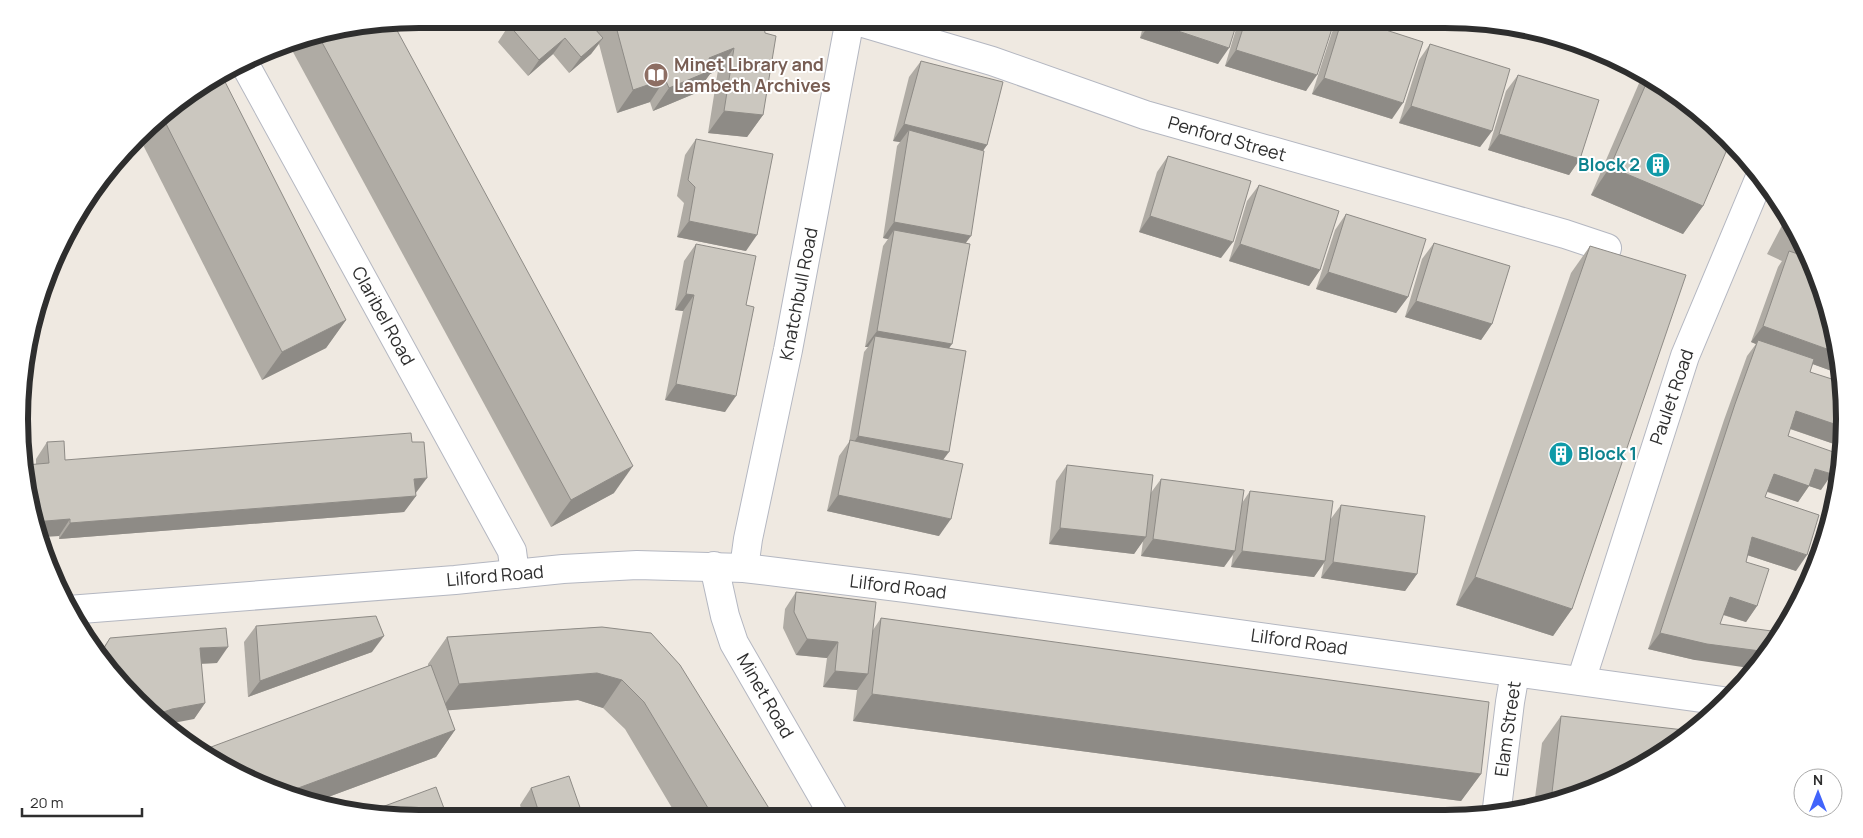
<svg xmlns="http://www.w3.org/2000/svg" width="1863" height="838" font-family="Manrope,sans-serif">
<rect width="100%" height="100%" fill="#efe9e1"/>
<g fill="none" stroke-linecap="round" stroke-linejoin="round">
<defs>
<g id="street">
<polyline points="850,19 992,61 1145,115 1565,234 1607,248"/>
<polyline points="243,61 512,551 515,574"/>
<polyline points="714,566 725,616 734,643 835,818"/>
<polyline points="744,568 748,539 788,350 850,19"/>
<polyline points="1581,681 1685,356 1760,177"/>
<polyline points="1496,816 1510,702 1515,673"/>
</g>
<polyline id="secondary" points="68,610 455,580 563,569 637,565 744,568 906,588 1723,701"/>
</defs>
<use href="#street" stroke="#b4b7c1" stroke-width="30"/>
<use href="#secondary" stroke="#b4b7c1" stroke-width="30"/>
<use href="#street" stroke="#fff" stroke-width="28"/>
<use href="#secondary" stroke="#fff" stroke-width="28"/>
</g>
<g fill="#afaba4">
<polygon points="592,19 770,19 764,27 763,115 747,137 708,133 718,70 710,74 696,93 653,111 650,102 617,113 599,44 591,54 569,73 553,54 528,76 498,42 509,25 594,28"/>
<polygon points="1145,19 1238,19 1218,64 1140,38"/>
<polygon points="1239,19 1335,19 1306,91 1225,66"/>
<polygon points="1341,19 1352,19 1392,119 1312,94 1332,32"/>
<polygon points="393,23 614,493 551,527 287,41 290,40"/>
<polygon points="1430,44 1492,131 1480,147 1399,123 1419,60"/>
<polygon points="921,61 987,145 983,150 966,243 949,348 939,536 827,511 839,456 849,442 864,352 868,347 865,347 883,246 888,239 883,238 897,146 900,142 893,141 909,77"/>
<polygon points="219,72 346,320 326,348 262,380 139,137 155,118"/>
<polygon points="1643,74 1666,86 1703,206 1683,234 1591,195"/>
<polygon points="1518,75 1580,159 1569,175 1488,150 1506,91"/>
<polygon points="696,139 746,251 677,237 684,203 677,196 685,155"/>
<polygon points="1168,156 1221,258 1139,232 1157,172"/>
<polygon points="1259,185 1320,270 1309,286 1229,261 1247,201"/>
<polygon points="1346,214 1408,297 1396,313 1316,289 1335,230"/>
<polygon points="1787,216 1814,266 1836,341 1840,374 1813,364 1810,372 1844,419 1842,437 1837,445 1790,429 1788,436 1821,490 1809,486 1798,502 1767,492 1765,497 1796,571 1747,555 1746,562 1757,606 1746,622 1723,615 1695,660 1648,649 1724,420 1747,356 1756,344 1751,342 1778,267 1782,261 1767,254"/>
<polygon points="1434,243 1492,324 1481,340 1405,317 1422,259"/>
<polygon points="696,244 746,305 725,412 665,400 683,311 675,310 684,261"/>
<polygon points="1590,246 1572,609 1553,636 1456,605 1571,273"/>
<polygon points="47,442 65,460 415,494 416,496 404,512 59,539 59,536 38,537 22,472 26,465 36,464 36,459"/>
<polygon points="1067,465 1150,494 1161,479 1242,503 1250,491 1330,520 1341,505 1417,574 1405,591 1321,578 1324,563 1314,577 1231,567 1233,555 1224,567 1141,556 1143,541 1134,554 1049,544 1056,481"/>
<polygon points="796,592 873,630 881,618 1481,774 1461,801 853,721 857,690 823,687 827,658 796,655 783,628 785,609"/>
<polygon points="256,626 372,652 248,697 244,642"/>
<polygon points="602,627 775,818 678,818 625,729 603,708 578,700 448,710 455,730 436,757 312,803 266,789 428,666 428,664 447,637"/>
<polygon points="110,638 217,663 201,664 205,703 194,719 155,720 100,652"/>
<polygon points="1561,716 1597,789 1534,806 1542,743"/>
<polygon points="531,788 584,819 524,819 520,805"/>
</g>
<g fill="#8e8b86">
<polygon points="1151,22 1229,48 1218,64 1140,38"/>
<polygon points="565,38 553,54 528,76 539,60"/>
<polygon points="603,38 591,54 569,73 581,57"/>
<polygon points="734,48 718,70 710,74 696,93 653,111 669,88 709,58"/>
<polygon points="1236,50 1317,75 1306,91 1225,66"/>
<polygon points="1324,78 1403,103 1392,119 1312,94"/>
<polygon points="665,79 650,102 617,113 633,90"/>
<polygon points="1411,106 1492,131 1480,147 1399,123"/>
<polygon points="724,111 763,115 747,137 708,133"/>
<polygon points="904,124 987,145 976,161 909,130 900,142 893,141"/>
<polygon points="1499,134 1580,159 1569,175 1488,150"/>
<polygon points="1610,167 1703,206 1683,234 1591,195"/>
<polygon points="1150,216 1233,242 1221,258 1139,232"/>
<polygon points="689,221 757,235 746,251 677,237"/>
<polygon points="894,222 971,236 959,252 894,230 888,239 883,238"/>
<polygon points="1240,244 1320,270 1309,286 1229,261"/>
<polygon points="1328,272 1408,297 1396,313 1316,289"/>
<polygon points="686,294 694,295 683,311 675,310"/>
<polygon points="1416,301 1492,324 1481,340 1405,317"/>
<polygon points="346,320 326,348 262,380 282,352"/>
<polygon points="1763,326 1838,353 1840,374 1757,344 1758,340 1756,344 1751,342"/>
<polygon points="877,331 952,344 941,360 875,336 868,347 865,347"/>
<polygon points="676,384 736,396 725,412 665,400"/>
<polygon points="1796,411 1843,427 1842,437 1837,445 1785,427"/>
<polygon points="858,436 949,452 937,468 847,453"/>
<polygon points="633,466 614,493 551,527 571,500"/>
<polygon points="1815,469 1832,474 1821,490 1809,486 1798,502 1763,490 1774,474"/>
<polygon points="427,478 415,494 414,479"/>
<polygon points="838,495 951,519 939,536 827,511"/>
<polygon points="416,496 404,512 59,539 70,523"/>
<polygon points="70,519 59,536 38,537 34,522"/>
<polygon points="1060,528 1146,537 1134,554 1049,544"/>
<polygon points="1752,537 1807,555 1796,571 1741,553"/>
<polygon points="1153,539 1235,551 1224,567 1141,556"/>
<polygon points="1242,551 1325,561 1314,577 1231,567"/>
<polygon points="1333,562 1417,574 1405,591 1321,578"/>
<polygon points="1475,577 1572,609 1553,636 1456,605"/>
<polygon points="1730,597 1757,606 1746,622 1718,613"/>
<polygon points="1660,633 1768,652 1762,662 1756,669 1695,660 1648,649"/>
<polygon points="384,636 372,652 248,697 260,681"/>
<polygon points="807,639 838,642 827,658 796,655"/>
<polygon points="228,647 217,663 188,664 200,648"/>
<polygon points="835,671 868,674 857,690 823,687"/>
<polygon points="597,673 622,680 603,708 578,700 440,711 459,684"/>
<polygon points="872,694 1481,774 1461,801 853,721"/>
<polygon points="205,703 194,719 163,725 155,720 152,716 172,709"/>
<polygon points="455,730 436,757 312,803 282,794"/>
</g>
<g fill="#cbc7bf" stroke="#8e8b86">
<polygon points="517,19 586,19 603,38 581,57 565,38 539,60 509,25"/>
<polygon points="614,19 770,19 764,26 765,33 776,36 763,115 724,111 734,48 709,58 712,70 669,88 665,79 633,90"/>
<polygon points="1152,19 1238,19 1229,48 1151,22"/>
<polygon points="1246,19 1335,19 1317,75 1236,50"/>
<polygon points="1342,19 1352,19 1423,42 1403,103 1324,78"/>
<polygon points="393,23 633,466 571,500 318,35"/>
<polygon points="1430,44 1510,69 1492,131 1411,106"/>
<polygon points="921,61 1003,82 987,145 904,124"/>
<polygon points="220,72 346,320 282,352 161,114"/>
<polygon points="1518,75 1599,100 1580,159 1499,134"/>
<polygon points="1649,77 1666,86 1727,136 1731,140 1703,206 1610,167"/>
<polygon points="909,130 984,151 971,236 894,222"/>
<polygon points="696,139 773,154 757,235 689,221 695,187 688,180"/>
<polygon points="1168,156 1251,181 1233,242 1150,216"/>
<polygon points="1259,185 1339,211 1320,270 1240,244"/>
<polygon points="1346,214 1426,239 1408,297 1328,272"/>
<polygon points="1790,221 1795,230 1787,226"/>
<polygon points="894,230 970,244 952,344 877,331"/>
<polygon points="1434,243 1510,266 1492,324 1416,301"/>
<polygon points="696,244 756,256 746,305 754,307 736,396 676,384 694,295 686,294"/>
<polygon points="1590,246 1686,275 1572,609 1475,577"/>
<polygon points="1789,251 1810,258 1814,266 1836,341 1838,353 1763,326"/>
<polygon points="875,336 966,351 949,452 858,436"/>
<polygon points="1758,340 1814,359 1810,372 1841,382 1844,419 1843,427 1796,411 1788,436 1839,454 1832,474 1815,469 1809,486 1774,474 1765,497 1819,515 1807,555 1752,537 1746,562 1769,569 1757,606 1730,597 1720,624 1779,632 1768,652 1707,644 1660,633 1735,404"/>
<polygon points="411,433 412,442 424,442 427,478 414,479 416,496 70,523 70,519 34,522 22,472 23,454 25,454 26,465 49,463 47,442 64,441 65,460"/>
<polygon points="850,440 963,464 951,519 838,495"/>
<polygon points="1067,465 1153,475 1146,537 1060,528"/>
<polygon points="1161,479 1244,490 1235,551 1153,539"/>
<polygon points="1250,491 1333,501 1325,561 1242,551"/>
<polygon points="1341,505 1425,516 1417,574 1333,562"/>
<polygon points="796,592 876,602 868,674 835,671 838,642 807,639 794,612"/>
<polygon points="376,616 384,636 260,681 256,626"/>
<polygon points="881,618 1489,702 1481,774 872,694"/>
<polygon points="602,627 651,633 680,665 775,818 714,818 644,702 622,680 597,673 459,684 447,637"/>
<polygon points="226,628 228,647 200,648 205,703 172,709 152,716 101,653 110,638"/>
<polygon points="431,665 455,730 282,794 266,789 203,750"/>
<polygon points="1561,716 1693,731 1688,736 1597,789 1551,801"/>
<polygon points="569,776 584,819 541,819 531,788"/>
<polygon points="436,787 448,819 419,819 363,814"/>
</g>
<defs>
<symbol id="library-disc" viewBox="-11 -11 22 22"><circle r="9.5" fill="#8d6e63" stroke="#fff"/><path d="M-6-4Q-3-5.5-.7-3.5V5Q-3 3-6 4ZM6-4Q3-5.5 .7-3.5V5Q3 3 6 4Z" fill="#fff"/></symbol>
<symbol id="building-disc" viewBox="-11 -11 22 22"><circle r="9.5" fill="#0f9aa8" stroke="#fff"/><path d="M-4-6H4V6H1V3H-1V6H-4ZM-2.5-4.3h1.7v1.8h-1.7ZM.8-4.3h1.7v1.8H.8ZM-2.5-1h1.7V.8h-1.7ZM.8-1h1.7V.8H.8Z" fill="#fff"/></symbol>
</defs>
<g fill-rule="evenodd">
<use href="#library-disc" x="642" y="61" width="28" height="28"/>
<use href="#building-disc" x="1644" y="151" width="28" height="28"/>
<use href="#building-disc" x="1547" y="440" width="28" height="28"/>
</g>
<g text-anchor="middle" stroke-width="4" stroke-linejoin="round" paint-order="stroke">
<g font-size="18" font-weight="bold" fill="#785e54" stroke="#fff" text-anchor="start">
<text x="674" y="71">Minet Library and<tspan x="674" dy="21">Lambeth Archives</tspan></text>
</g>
<g font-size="18" fill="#2e2e2e" stroke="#fff">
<text transform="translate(1227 139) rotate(16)" y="6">Penford Street</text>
<text transform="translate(799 294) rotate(-79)" y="6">Knatchbull Road</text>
<text transform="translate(383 316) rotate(61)" y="6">Claribel Road</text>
<text transform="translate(1672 397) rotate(-71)" y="6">Paulet Road</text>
<text transform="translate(495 576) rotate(-5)" y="6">Lilford Road</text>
<text transform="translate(898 587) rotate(7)" y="6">Lilford Road</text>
<text transform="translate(1299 642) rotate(8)" y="6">Lilford Road</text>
<text transform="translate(765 696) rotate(60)" y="6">Minet Road</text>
<text transform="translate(1508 729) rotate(-82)" y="6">Elam Street</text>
</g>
<g font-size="18" font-weight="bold" fill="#0d838f" stroke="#fff" text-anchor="end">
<text x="1640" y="171">Block 2</text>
<text x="1578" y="460" text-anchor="start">Block 1</text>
</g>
</g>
<path d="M0 0H1863V838H0ZM419 28H1445A391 391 0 0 1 1836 419V419A391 391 0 0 1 1445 810H419A391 391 0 0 1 28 419V419A391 391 0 0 1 419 28Z" fill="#fff" fill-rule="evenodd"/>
<path fill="none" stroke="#2e2e2e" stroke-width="6" d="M419 28H1445A391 391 0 0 1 1836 419V419A391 391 0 0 1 1445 810H419A391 391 0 0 1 28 419V419A391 391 0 0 1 419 28Z"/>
<g transform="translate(1818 793)"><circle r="24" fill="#ffffff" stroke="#ababab"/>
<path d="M0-4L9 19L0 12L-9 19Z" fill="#4264fb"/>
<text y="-8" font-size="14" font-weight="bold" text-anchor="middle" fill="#2e2e2e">N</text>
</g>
<path d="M22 808v8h120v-8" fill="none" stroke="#2e2e2e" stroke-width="2.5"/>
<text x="30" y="808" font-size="15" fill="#2e2e2e" stroke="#ffffff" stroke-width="4" paint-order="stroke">20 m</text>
</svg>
